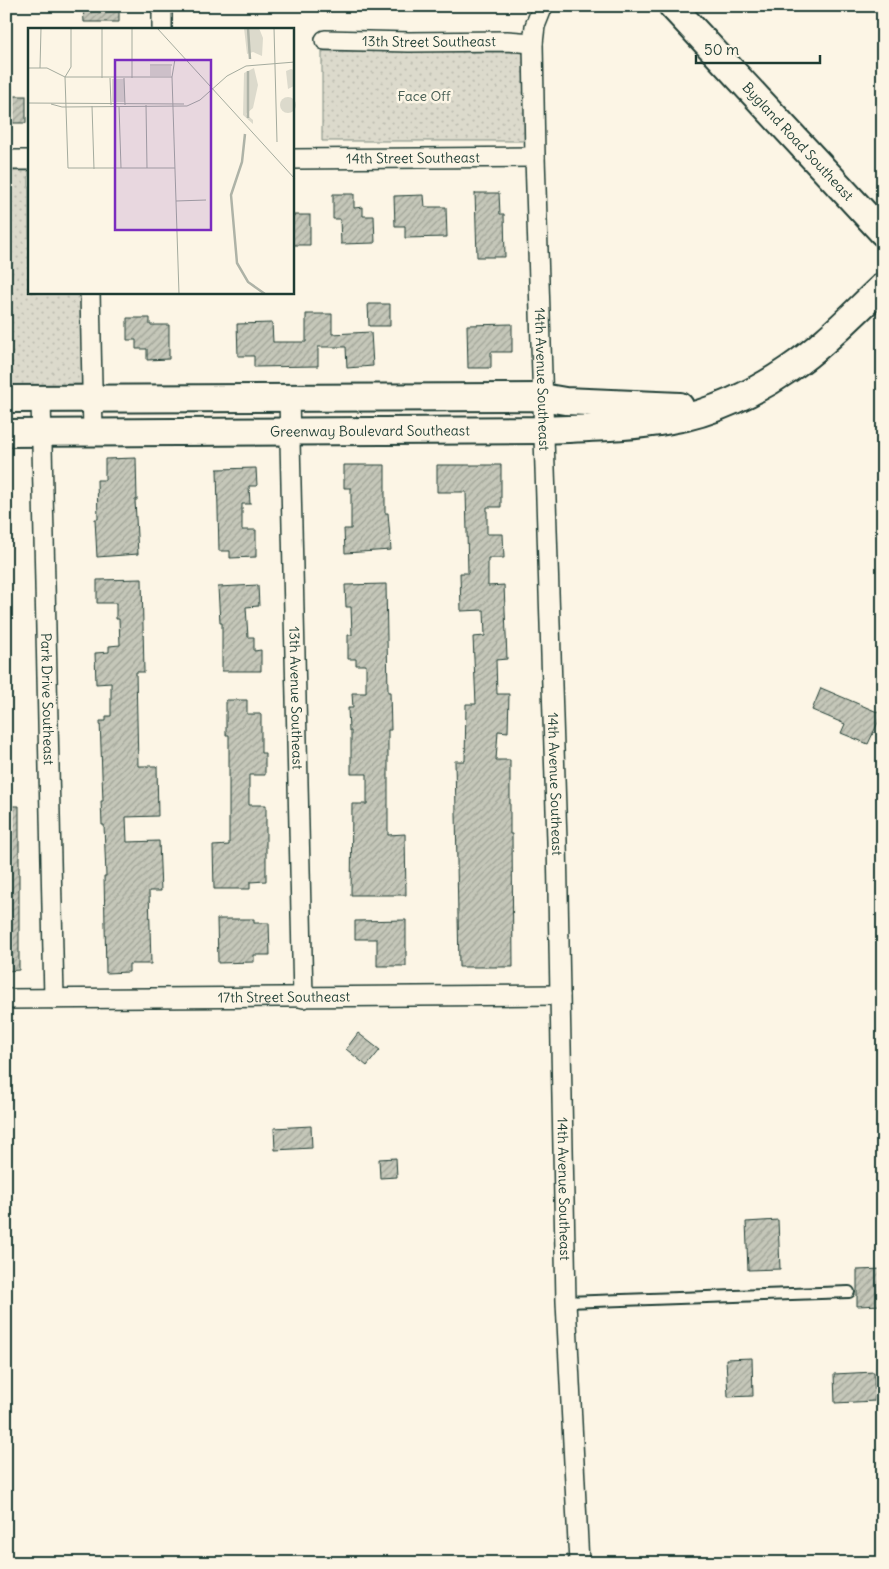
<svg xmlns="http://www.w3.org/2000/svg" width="889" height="1569" font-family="Delius,sans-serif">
<defs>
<pattern id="park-dots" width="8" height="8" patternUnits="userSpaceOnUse" patternTransform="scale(1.25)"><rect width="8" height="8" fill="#dcdacc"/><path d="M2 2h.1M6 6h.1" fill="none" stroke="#bcbcb0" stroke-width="1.8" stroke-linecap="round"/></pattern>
<pattern id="building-hatch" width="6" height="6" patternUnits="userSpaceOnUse" patternTransform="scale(1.25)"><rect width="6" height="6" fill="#c5c7b9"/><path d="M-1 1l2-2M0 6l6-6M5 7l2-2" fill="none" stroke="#9fa397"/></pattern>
</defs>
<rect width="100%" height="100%" fill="#fcf5e5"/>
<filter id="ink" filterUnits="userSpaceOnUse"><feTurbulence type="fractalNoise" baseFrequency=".02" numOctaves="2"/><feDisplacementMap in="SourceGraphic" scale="10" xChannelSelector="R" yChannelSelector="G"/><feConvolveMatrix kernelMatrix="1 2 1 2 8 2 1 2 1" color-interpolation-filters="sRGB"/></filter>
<g filter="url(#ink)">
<g fill="url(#park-dots)" stroke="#7e8c80">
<polygon points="322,51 525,52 525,141 322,141"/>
<polygon points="6,171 29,171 29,292 88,293 91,386 6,387"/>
</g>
<g fill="url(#building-hatch)" stroke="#1f3d34">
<polygon points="83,6 119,6 119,22 84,22"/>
<rect x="6" y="96" width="20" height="27"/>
<polygon points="475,193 499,193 500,214 504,214 505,257 477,257"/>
<polygon points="333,194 354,194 354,208 363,207 363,216 374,216 375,243 341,244 340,219 333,219"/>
<polygon points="424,195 425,207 446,207 447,237 405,238 405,226 395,226 394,196"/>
<rect x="292" y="215" width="18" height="30"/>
<polygon points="368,304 390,304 390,326 369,326"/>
<polygon points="306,314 332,314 332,334 371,332 373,366 347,368 346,347 318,347 318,366 254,367 254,356 238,356 237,324 272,323 273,342 306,342"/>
<polygon points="127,318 150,318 150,325 169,325 169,359 147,360 147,349 136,349 136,340 127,340"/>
<polygon points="512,324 512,352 491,352 491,368 468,368 467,325"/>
<polygon points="136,458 137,500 135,500 138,554 97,557 95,519 98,519 97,480 105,480 105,459"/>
<polygon points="344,465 385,465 385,513 388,513 391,550 345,553 344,529 351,529 351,488 344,488"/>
<polygon points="437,465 501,465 501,507 487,507 487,534 503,534 504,558 488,558 488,586 504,585 507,659 496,660 497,694 509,694 508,732 498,731 496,760 510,760 510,834 512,834 513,967 459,967 455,761 465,761 466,704 476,704 473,637 485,636 484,610 461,611 460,573 468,573 466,492 437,492"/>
<polygon points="256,468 257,486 249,486 250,504 242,504 242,530 256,530 256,557 230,558 230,551 219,551 217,469"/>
<polygon points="142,579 144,672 136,672 138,766 157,766 158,816 126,817 127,842 159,841 161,891 149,891 151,964 129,964 129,972 106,973 104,876 106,876 104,825 102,825 101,801 103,801 100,721 106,721 106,716 111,716 111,683 96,684 95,653 109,652 109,646 120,645 119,619 116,619 116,603 97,603 97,580"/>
<polygon points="386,584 388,692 390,692 391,730 388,730 388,835 405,834 406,895 351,895 352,804 367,804 367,774 351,774 351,731 349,731 348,708 353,708 352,693 366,693 366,665 356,665 356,659 348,659 348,635 352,635 351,607 346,607 345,585"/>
<polygon points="258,585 259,606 246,607 248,637 254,637 254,651 261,650 261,671 222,671 222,623 220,623 218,587"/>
<polygon points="821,688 882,714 868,744 841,733 845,724 812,710"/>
<polygon points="226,700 247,700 247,714 261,714 261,753 265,753 265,775 249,775 249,805 266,805 266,881 250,882 250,889 214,889 213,846 229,845 229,735 226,735"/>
<polygon points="6,806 19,806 19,970 6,971"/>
<polygon points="217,919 254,919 254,923 269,923 270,955 254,955 254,962 218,963"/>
<polygon points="406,920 406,966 377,966 377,939 355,939 355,921"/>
<polygon points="358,1033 380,1050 367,1066 346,1049"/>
<polygon points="311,1126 312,1148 275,1150 274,1128"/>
<polygon points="396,1158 397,1177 380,1178 379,1159"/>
<polygon points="778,1220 780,1269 748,1270 746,1222"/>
<polygon points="883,1269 883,1305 857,1306 857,1270"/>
<polygon points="752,1358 753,1396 728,1397 726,1359"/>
<polygon points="874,1372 875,1401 835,1403 834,1374"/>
</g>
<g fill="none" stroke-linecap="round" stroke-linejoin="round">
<defs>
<polyline id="lane" points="566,1302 849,1292"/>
<g id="street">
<path id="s1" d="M543 6 535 26 533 43 535 157 557 841 566 1302 579 1563"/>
<polyline points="162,29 162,6"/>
<path id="s2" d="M325 40 409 42 507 41 533 43"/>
<path id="s3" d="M292 159 535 157"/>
<polyline points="6,160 29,160"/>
<polyline points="90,292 93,432"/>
<path id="s4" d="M289 398 303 998"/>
<path id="s5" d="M41 399 54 999"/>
<path id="s6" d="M6 999 560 995"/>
</g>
<g id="secondary">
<path id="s7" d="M672 6 883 233"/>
<polyline points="6,399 542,397 565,401 680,406"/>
<path id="s8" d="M6 433 543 430C586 428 629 428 671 420 711 414 756 392 789 369 823 346 853 314 883 286"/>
</g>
</defs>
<use href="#lane" stroke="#1f3d34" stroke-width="14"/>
<use href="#street" stroke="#1f3d34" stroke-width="22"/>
<use href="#secondary" stroke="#1f3d34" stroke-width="30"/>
<use href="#lane" stroke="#fcf5e5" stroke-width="10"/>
<use href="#street" stroke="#fcf5e5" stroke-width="19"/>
<use href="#secondary" stroke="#fcf5e5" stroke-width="26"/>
</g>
</g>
<g text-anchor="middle" stroke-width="5" stroke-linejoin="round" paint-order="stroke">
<g font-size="14" fill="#1f3d34" stroke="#fcf5e5">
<text dy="5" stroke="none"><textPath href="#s2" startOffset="104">13th Street Southeast</textPath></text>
<text dy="5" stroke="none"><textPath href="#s7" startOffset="185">Bygland Road Southeast</textPath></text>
<text dy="5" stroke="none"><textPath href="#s3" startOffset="121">14th Street Southeast</textPath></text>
<text dy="5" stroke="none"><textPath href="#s1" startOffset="375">14th Avenue Southeast</textPath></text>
<text dy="5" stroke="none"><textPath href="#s8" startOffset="364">Greenway Boulevard Southeast</textPath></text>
<text dy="5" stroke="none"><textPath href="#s4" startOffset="300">13th Avenue Southeast</textPath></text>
<text dy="5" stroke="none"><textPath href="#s5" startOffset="300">Park Drive Southeast</textPath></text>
<text dy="5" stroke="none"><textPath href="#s1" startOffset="780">14th Avenue Southeast</textPath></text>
<text dy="5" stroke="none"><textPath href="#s6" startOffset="278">17th Street Southeast</textPath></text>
<text dy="5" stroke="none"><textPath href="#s1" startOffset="1185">14th Avenue Southeast</textPath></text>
</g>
<g font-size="14" fill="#455c52" stroke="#fcf5e5">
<text x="424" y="101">Face Off</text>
</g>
</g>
<g transform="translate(28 28)">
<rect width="266" height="266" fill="#fcf5e5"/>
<path d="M216 0H231L235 10 234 28 225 24 219 26ZM226 40 230 57 225 80 218 86 225 92V96L215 87 216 45Z" fill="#dcdacc"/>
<path d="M263 41 266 42V58L260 61 258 43Z" fill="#dcdacc"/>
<path d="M122 38H143V48H122ZM84 51H96L97 74H84Z" fill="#dcdacc"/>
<path d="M252 77a8 8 0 1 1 16 0a8 8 0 1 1-16 0Z" fill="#dcdacc"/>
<path fill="none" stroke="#aeb3a7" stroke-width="2.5" d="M220 0 222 31M220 90V43M217 106 214 134 203 167 209 235 220 254 237 266"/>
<path fill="none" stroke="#a4ab9e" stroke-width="1" d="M43 0V39L37 49 40 140H147M74 0V50M104 0V50M129 0 267 151M246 0 249 114M147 31 144 49 151 266M122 37H144M0 40H19L37 49H144M12 40 13 0M82 50 83 77M96 50 97 77M0 75 156 76M23 76 34 79 159 78 172 72 199 48 218 38 267 34M118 77 119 140M64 78 66 141M91 78 93 140M148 173 178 172"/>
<path fill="#7b2cbf" fill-opacity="0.15" stroke="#7b2cbf" stroke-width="2.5" d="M87 32H183V202H87Z"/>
<rect width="266" height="266" fill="none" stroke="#1f3d34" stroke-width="2.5"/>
</g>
<rect width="889" height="1569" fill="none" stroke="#fcf5e5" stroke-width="25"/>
<rect x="12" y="12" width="864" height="1544" fill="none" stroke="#1f3d34" stroke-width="2" filter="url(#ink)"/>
<path d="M696 55v8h124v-8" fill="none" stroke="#1f3d34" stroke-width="2.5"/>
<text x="704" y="55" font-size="15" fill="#1f3d34" stroke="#fcf5e5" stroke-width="4" paint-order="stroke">50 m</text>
</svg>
